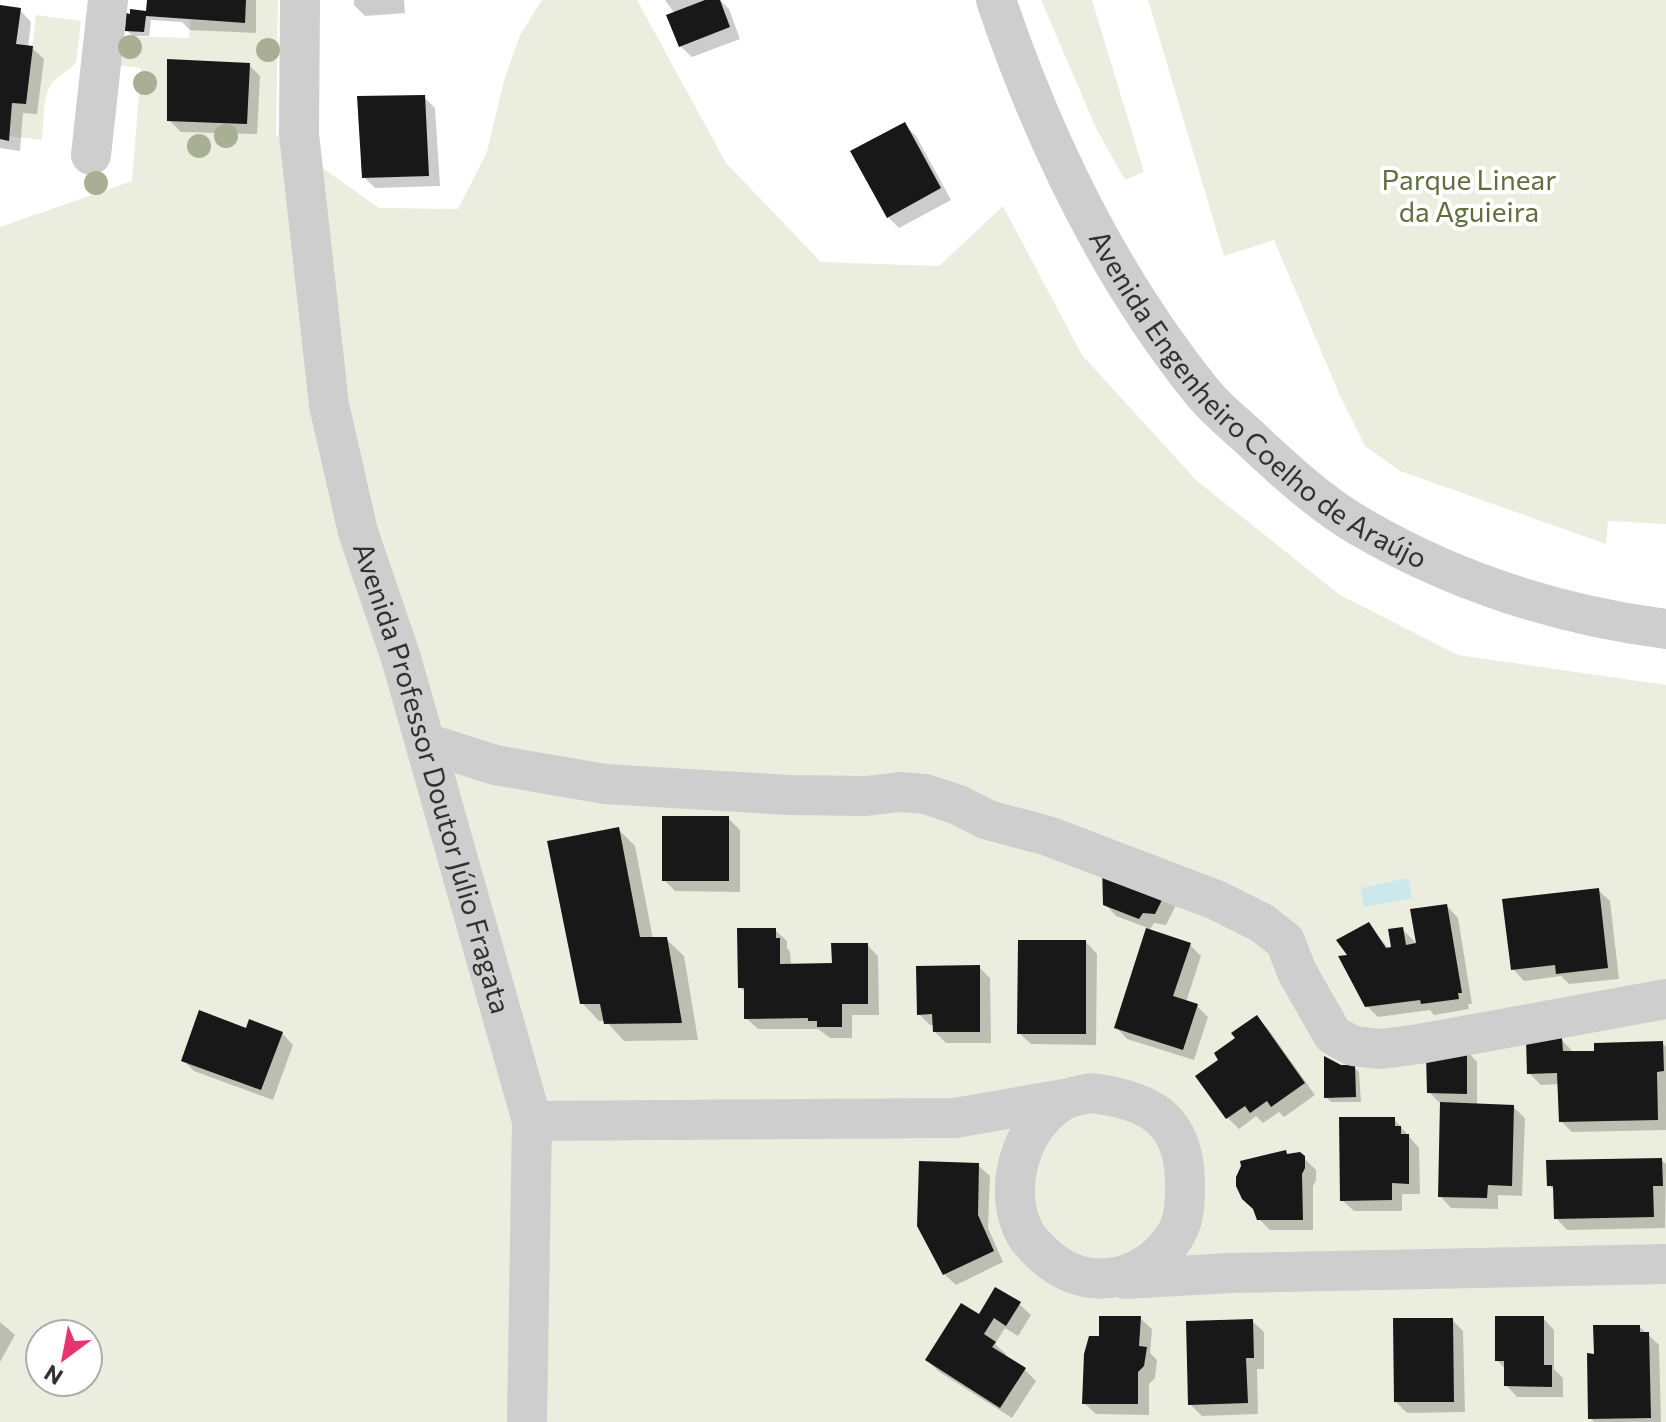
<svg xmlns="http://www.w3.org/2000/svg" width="1666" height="1422" font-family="Commissioner,sans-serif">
<rect width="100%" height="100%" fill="#fff"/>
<g fill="#ebeedf" fill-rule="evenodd">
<path d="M246 0H278L276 135 379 208 458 209 487 152 504 80 520 35 542 0H637L726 163 821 262 939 266 1003 206 1082 355 1197 481 1340 595 1458 655 1666 685V1422H0V227L132 181 141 68 117 65 120 36 189 38 190 20 245 23ZM40 1334H88V1382H40Z"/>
<polygon points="1041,0 1092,0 1144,172 1125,180 1097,130"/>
<polygon points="1148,0 1666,0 1666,524 1608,521 1606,544 1400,471 1365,446 1341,398 1274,240 1224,256"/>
<path d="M36 15 81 21 76 62C70 71 59 74 52 83 42 97 44 123 42 140L9 136 12 103H26Z"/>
</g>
<polygon fill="#cbe9ed" points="1408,878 1412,898 1364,907 1361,888"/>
<g fill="#0003">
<polygon points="149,0 256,0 256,33 190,30 182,22 151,20 149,36 133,36 127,31 147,14"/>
<polygon points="354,0 404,0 405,13 365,16 354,5"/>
<polygon points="665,0 720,0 729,9 740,39 692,57 680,46 675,14"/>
<polygon points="0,7 20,10 31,22 28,48 32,48 44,59 37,114 23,113 20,151 0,148"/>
<polygon points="249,65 260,76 257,134 181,132 169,120"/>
<polygon points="424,97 435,108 440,186 375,188 364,177"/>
<polygon points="905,125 916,136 951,200 899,228 888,217"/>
<polygon points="728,818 740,830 740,892 675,891 664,880"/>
<polygon points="618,829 635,846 653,939 666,939 684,956 698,1040 624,1041 606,1021 599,1021 582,1003"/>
<polygon points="1104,867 1176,905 1166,925 1154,923 1149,931 1189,944 1201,956 1186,1002 1197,1006 1208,1017 1194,1060 1127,1039 1116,1027 1148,928 1116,916 1105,904"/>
<polygon points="1598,890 1610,901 1619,979 1569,984 1561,976 1524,981 1513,969"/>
<polygon points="1447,906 1458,918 1472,1004 1468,1004 1469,1009 1434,1015 1430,1010 1378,1017 1366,1005 1350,956 1369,925 1389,949 1393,949 1402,929 1418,945"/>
<polygon points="775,930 787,941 787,948 790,952 791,966 834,965 867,945 878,956 879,1015 852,1015 852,1038 830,1038 818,1029 758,1029 746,1018 746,993 740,987"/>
<polygon points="1086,942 1097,954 1096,1045 1031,1044 1019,1033"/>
<polygon points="979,967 990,978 991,1043 946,1043 935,1032 934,1025 930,1025 919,1014"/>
<polygon points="1256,1017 1268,1029 1315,1095 1284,1117 1279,1112 1263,1123 1256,1116 1239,1129 1228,1118 1221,1061"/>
<polygon points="247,1030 282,1033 293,1045 273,1100 194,1071 183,1060"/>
<polygon points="1562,1040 1573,1052 1596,1053 1662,1043 1666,1047 1666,1130 1572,1132 1561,1121 1560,1084 1541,1085 1529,1073"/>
<polygon points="1466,1050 1477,1062 1477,1105 1513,1107 1525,1118 1522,1196 1498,1195 1498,1209 1451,1208 1440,1196 1441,1104 1429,1092"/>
<polygon points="1341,1067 1354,1067 1359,1072 1361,1102 1331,1102 1326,1097"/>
<polygon points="1394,1119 1419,1148 1420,1194 1402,1194 1402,1211 1354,1211 1342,1200"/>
<polygon points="1289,1156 1304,1158 1316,1170 1316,1180 1313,1186 1313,1230 1270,1230 1259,1219"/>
<polygon points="1661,1160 1666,1164 1665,1228 1567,1230 1556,1218 1555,1191 1549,1185"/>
<polygon points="978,1165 990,1176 988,1228 1003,1262 956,1285 944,1274"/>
<polygon points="1019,1304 1031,1315 1018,1336 1005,1328 995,1344 1006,1354 1004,1357 1025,1370 1036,1381 1012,1418 938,1371 927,1360 979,1316"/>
<polygon points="1140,1318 1152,1329 1150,1353 1157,1360 1155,1378 1149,1384 1149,1415 1096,1414 1084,1403 1101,1338"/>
<polygon points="1543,1318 1554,1330 1554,1369 1563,1378 1563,1397 1517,1397 1506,1385 1506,1370 1497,1360"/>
<polygon points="1452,1320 1463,1331 1465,1412 1407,1413 1396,1402"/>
<polygon points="1252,1321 1264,1332 1264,1369 1257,1369 1258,1414 1202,1416 1190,1404"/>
<polygon points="0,1322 15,1335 0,1362"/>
<polygon points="1640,1327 1659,1345 1661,1422 1594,1422 1590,1418 1596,1356"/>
</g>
<g fill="#181818">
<polygon points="147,0 246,0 245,23 146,16 144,32 125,31 126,13 130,14 130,9 146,11"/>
<polygon points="705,0 720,0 730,27 679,47 666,15"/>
<polygon points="0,5 21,8 16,44 33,46 26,104 12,103 9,141 0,139"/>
<polygon points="167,59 250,63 247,124 167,121"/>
<polygon points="425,95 429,176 362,178 357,96"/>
<polygon points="905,122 941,188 887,218 850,151"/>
<rect x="662" y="816" width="67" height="65"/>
<polygon points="619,827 640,937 667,937 682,1023 604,1024 600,1004 580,1004 547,841"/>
<polygon points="1102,864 1166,892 1155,914 1143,913 1139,919 1103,905"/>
<polygon points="1599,888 1608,968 1556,974 1555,965 1511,970 1502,899"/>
<polygon points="1447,904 1462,993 1458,993 1459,999 1421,1004 1420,1000 1365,1007 1338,956 1347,955 1336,940 1369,922 1386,948 1391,947 1388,929 1403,927 1406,945 1416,943 1410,909"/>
<polygon points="737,928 776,928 776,938 780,938 780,964 832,963 831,943 868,943 868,1004 842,1004 842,1027 817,1027 817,1021 808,1021 808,1018 744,1019 744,988 738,988"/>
<polygon points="1146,928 1191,943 1173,996 1198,1004 1183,1050 1114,1028"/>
<polygon points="1018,940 1086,940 1086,1034 1017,1034"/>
<polygon points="980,965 980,1032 933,1032 932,1014 917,1015 916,966"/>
<polygon points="199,1010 246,1028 249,1019 283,1032 261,1090 181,1061"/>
<polygon points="1257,1015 1305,1083 1271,1107 1267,1101 1250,1113 1245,1106 1226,1119 1195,1076 1218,1060 1214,1053 1235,1038 1231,1033"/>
<polygon points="1562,1038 1563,1051 1594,1051 1594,1043 1663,1041 1664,1071 1657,1072 1658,1120 1559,1122 1557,1073 1527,1074 1526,1039"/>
<polygon points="1467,1048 1467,1094 1427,1093 1426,1054"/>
<polygon points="1324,1056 1341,1065 1355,1065 1356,1097 1324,1098"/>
<polygon points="1440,1102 1514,1105 1512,1186 1488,1185 1487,1198 1438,1197"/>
<polygon points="1339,1117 1395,1117 1395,1126 1401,1126 1401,1134 1409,1134 1409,1184 1392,1183 1392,1200 1340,1201"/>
<polygon points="1286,1150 1287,1154 1300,1152 1305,1156 1305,1168 1302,1174 1303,1220 1257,1220 1253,1209 1242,1199 1236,1186 1236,1177 1241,1166 1240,1161"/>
<polygon points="1662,1158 1663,1186 1653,1186 1654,1217 1554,1219 1553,1186 1547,1186 1546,1160"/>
<polygon points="919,1161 979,1163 978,1215 994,1251 943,1275 917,1226"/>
<polygon points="995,1287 1021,1302 1006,1326 994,1318 984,1334 996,1342 992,1347 1026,1368 1000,1408 925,1360 961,1303 979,1314"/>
<polygon points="1099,1316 1141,1316 1139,1346 1147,1347 1144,1366 1138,1372 1138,1404 1082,1404 1084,1354 1089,1336 1099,1336"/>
<polygon points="1495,1316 1544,1316 1544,1365 1552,1365 1552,1387 1504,1386 1504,1361 1495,1361"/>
<polygon points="1393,1318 1453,1318 1454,1402 1394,1402"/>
<polygon points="1253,1319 1254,1358 1246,1358 1248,1403 1188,1405 1186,1321"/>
<polygon points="1593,1325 1640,1325 1640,1332 1649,1332 1651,1418 1588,1419 1587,1353 1594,1354"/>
</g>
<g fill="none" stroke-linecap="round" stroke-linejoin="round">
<g stroke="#cecece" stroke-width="40">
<path id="s1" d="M300 0 299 134 329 405 358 532 401 658 532 1121 527 1422"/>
<path id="s2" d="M996 0C1043 139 1110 278 1203 393 1217 410 1235 424 1251 439 1284 470 1320 503 1359 526 1453 581 1559 615 1666 629"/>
<polyline points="91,155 108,0"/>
<polyline points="426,743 495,765 605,784 789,795 866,796 900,792 925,794 956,804 988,820 1048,836 1216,900 1262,923 1285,941 1297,972 1333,1035 1353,1046 1381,1049 1419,1044 1666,999"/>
<path d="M1091 1093C1152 1100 1186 1121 1185 1187 1185 1206 1184 1223 1173 1239 1141 1284 1082 1293 1042 1253 1037 1248 1030 1242 1026 1235 1001 1192 1020 1126 1062 1101 1070 1096 1082 1095 1091 1093Z"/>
<polyline points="532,1121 955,1118 1064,1099"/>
<polyline points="1126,1279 1230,1273 1666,1264"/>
</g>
</g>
<g fill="#a8af94">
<circle cx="130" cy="47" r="12"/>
<circle cx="268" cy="50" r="12"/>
<circle cx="145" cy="83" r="12"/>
<circle cx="226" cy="136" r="12"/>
<circle cx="199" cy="146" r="12"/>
<circle cx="96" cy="183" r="12"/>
</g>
<g text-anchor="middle" stroke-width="8" stroke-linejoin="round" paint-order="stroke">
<g font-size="28" fill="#616e3d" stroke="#fff">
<text x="1469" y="190">Parque Linear<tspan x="1469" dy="32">da Aguieira</tspan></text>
</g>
<g font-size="28" fill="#313131" stroke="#fff">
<text dy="10" stroke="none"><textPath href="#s2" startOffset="490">Avenida Engenheiro Coelho de Araújo</textPath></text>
<text dy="10" stroke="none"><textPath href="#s1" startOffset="794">Avenida Professor Doutor Júlio Fragata</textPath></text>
</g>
</g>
<g transform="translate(64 1358) rotate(212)"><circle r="38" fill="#ffffff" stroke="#adadad" stroke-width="2"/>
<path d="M0-6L14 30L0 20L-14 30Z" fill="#e83370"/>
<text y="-12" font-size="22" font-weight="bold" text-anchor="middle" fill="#313131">N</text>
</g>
</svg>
